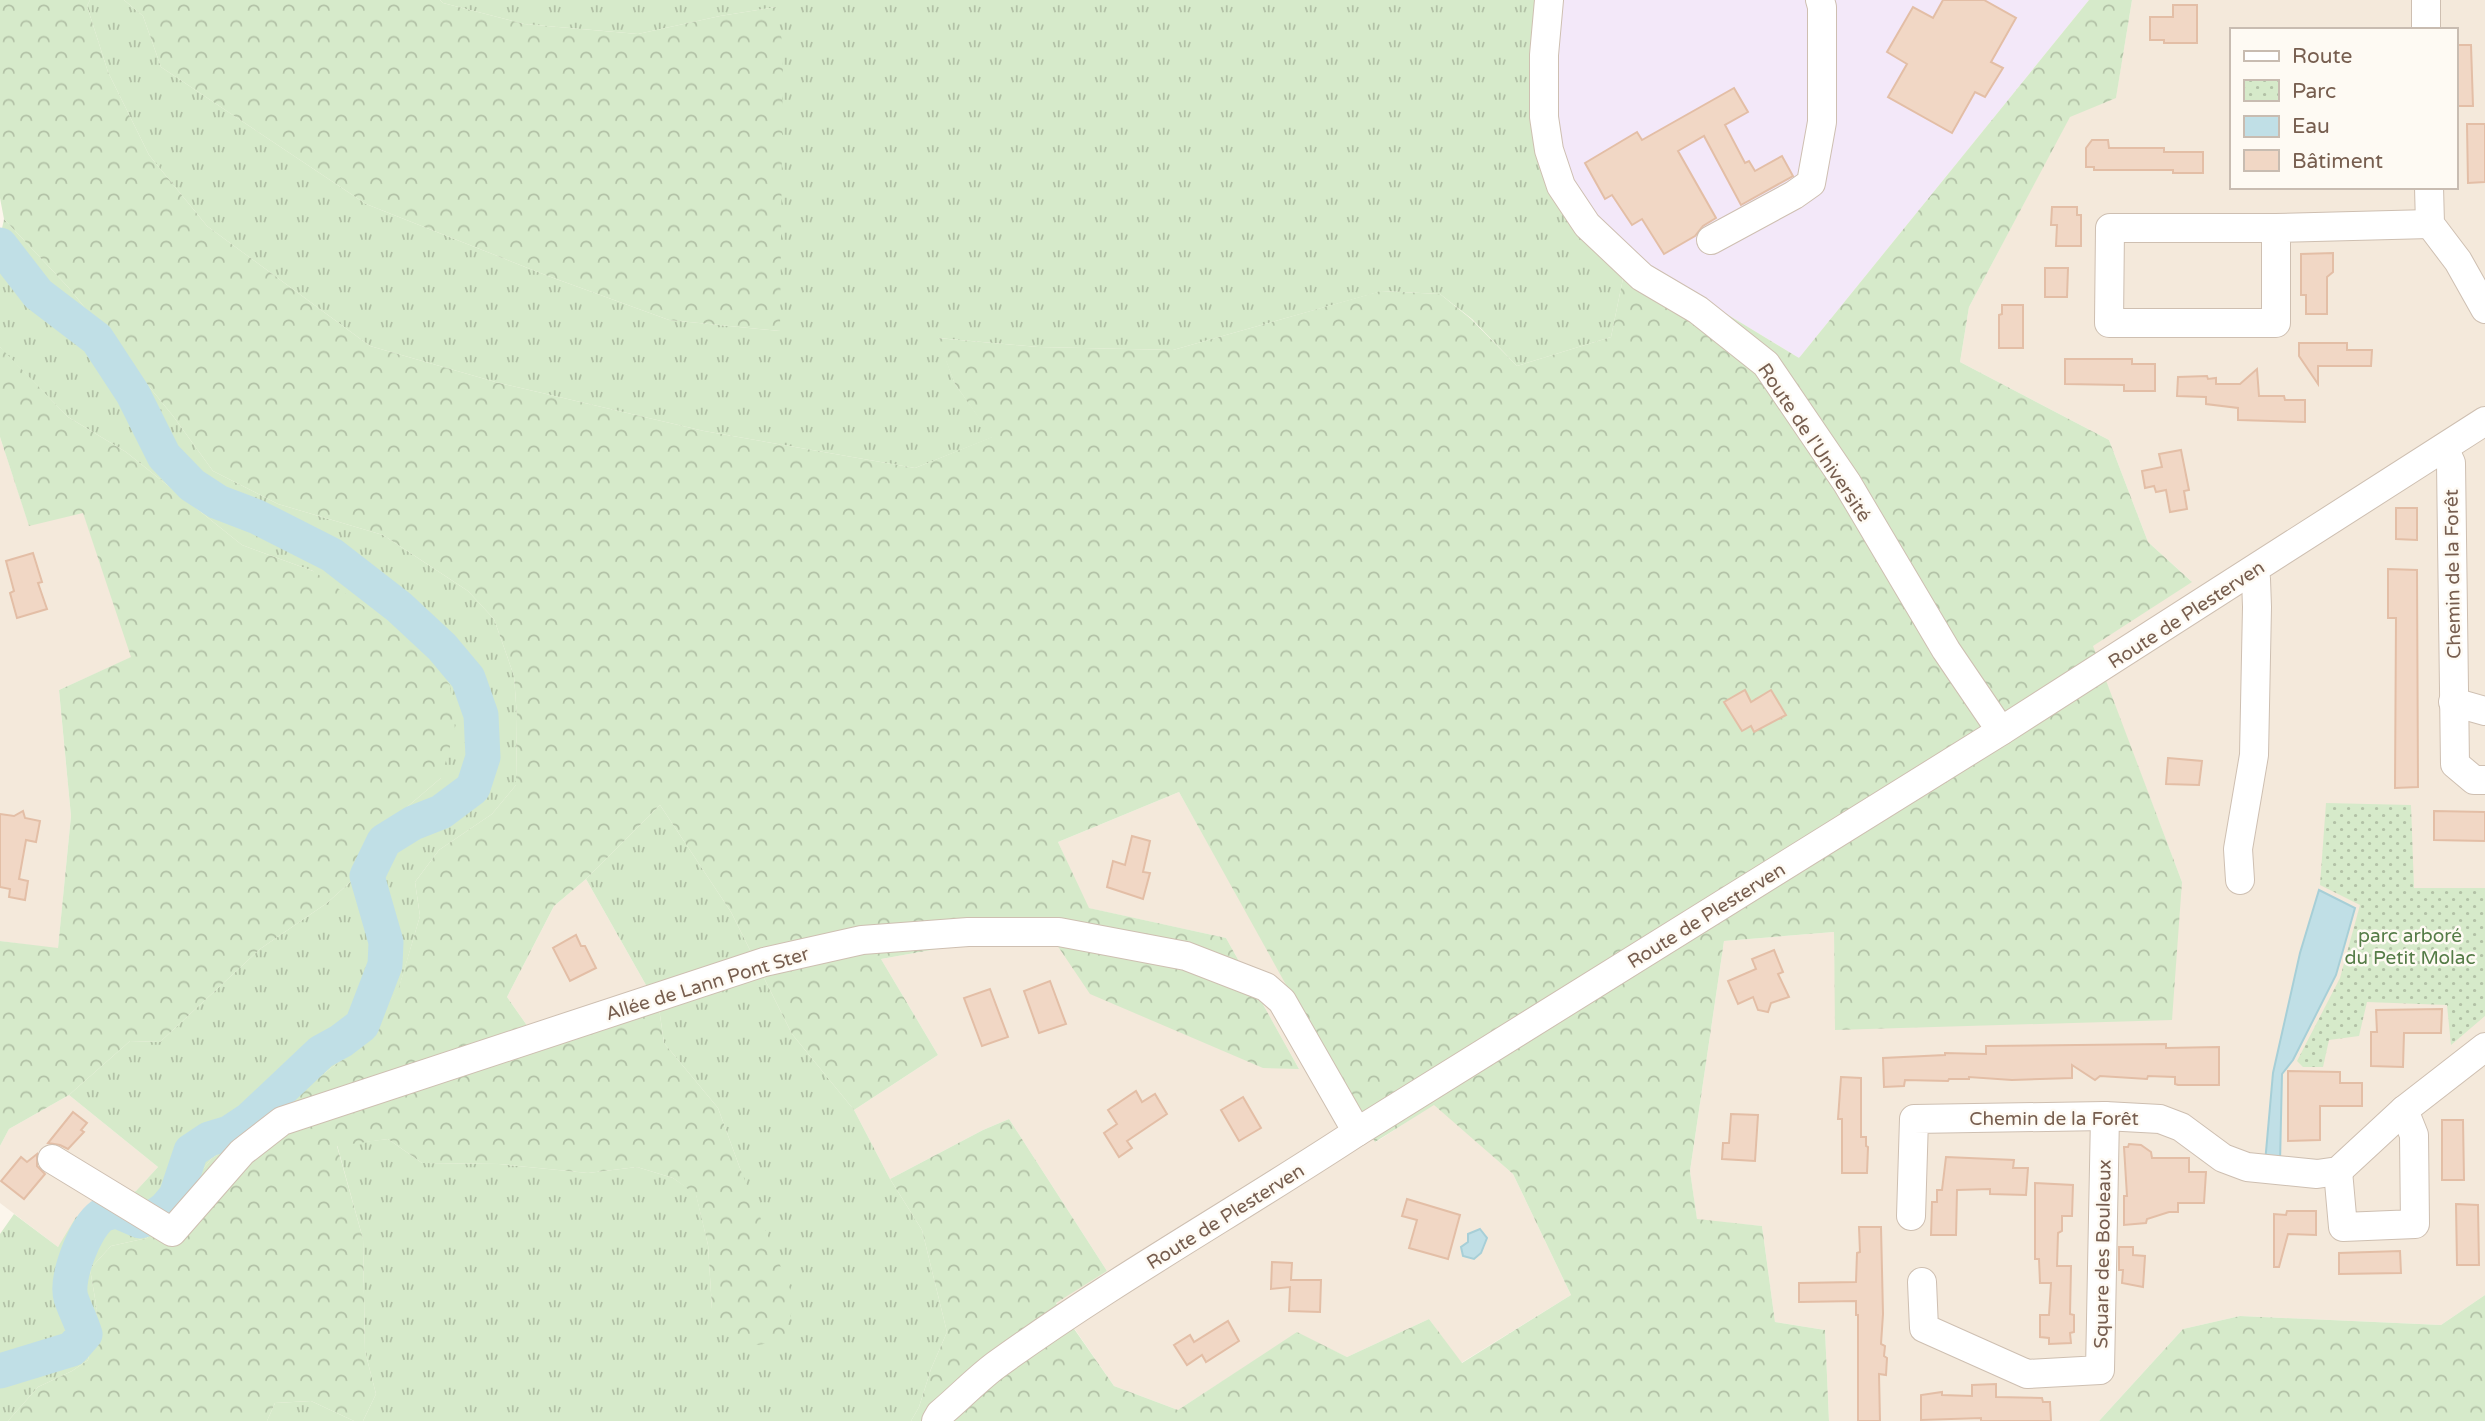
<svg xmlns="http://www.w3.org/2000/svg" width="2485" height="1421" font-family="'Varela Round',sans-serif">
<defs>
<pattern id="grass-tufts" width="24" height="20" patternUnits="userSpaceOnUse" patternTransform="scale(1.75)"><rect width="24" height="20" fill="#d6eaca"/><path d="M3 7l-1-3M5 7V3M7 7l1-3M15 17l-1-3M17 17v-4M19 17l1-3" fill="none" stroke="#b2c1a6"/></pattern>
<pattern id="forest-crowns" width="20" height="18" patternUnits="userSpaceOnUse" patternTransform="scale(1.75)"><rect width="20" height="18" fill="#d6eaca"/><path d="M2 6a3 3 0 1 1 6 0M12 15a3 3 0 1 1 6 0" fill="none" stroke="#b2c1a6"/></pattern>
<pattern id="park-dots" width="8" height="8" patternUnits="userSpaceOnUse" patternTransform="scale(1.75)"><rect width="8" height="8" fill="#d6eaca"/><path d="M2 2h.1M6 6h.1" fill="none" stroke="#b2c1a6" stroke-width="1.8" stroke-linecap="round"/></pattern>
</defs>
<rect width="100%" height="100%" fill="#fcf6ec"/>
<g fill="#f4e9db" fill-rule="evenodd">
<path d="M2132 0H2485V1295L2441 1325 2240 1316 2183 1329 2099 1421H1829L1825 1330 1775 1322 1762 1226 1697 1220 1690 1171 1724 941 1834 932 1836 1030 2182 882 2092 646 2191 581 2148 542 2109 440 1960 362 1969 307 2070 116 2116 97ZM2231 30H2455V187H2231Z"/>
<polygon points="0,437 29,525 83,512 132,657 59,690 71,816 58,949 0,941"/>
<polygon points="1179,792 1376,1142 1434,1104 1513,1174 1571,1295 1461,1363 1429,1319 1347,1357 1297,1333 1178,1410 1114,1386 1056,1302 1107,1271 1009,1119 983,1130 890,1179 854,1110 938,1055 881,959 948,947 1057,945 1299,1069 1226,938 1088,908 1058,842"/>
<polygon points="586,879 659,1008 540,1044 507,997 554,906"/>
<polygon points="69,1095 158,1167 136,1191 90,1210 58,1247 0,1203 0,1146 9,1129"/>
</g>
<polygon fill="#f3e8f9" points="1555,0 2089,0 1799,358 1628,254 1568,179 1549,102"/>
<g fill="url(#grass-tufts)">
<polygon points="90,0 124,0 143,16 161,67 366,204 548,276 669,320 780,331 776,7 720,16 638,34 524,24 443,3 440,0 1555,0 1549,102 1568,179 1628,254 1611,337 1517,366 1472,319 1440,294 1382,291 1173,350 1038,347 938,338 955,384 993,437 915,468 704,431 499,383 370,346 207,226 149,155 108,72 87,6"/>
<polygon points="4,219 68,287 173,416 213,471 278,504 383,535 468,591 494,619 514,676 517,717 516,785 492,814 439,850 415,882 420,916 399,988 361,1046 307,1086 246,1137 212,1158 147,1238 111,1246 90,1269 97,1310 88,1360 72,1371 38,1387 8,1421 0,1421 0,1234 14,1214 58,1247 76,1217 136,1191 158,1167 69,1095 130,1041 160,1042 260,949 327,903 357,876 372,837 441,778 313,571 242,545 126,452 68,417 4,352 0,347 0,238"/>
<polygon points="660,805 731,912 792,1034 854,1110 890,1179 922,1230 947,1332 931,1369 919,1407 911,1421 363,1421 376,1394 365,1351 363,1239 337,1145 388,1139 422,1163 499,1164 588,1173 637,1167 673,1178 696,1194 708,1245 712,1309 741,1171 718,1108 664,1043 659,1008 586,879"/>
<polygon points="311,1401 354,1421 267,1421 275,1403"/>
</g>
<g fill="url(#forest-crowns)">
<polygon points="0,0 90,0 87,6 108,72 149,155 207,226 370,346 499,383 704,431 915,468 992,437 955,384 937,338 1038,347 1173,350 1381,291 1440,294 1471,319 1517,366 1611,337 1628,254 1799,358 2089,0 2132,0 2116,98 2070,117 1969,307 1960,362 2109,440 2148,542 2192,582 2093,646 2182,882 2172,1020 1835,1030 1834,932 1724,941 1690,1171 1697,1219 1762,1226 1775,1322 1825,1330 1829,1421 911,1421 919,1407 931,1369 947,1332 922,1230 890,1179 983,1130 1009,1119 1107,1271 1056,1303 1114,1386 1178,1410 1297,1332 1347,1357 1429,1319 1462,1363 1571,1295 1513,1174 1434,1105 1375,1142 1356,1111 1179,792 1058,842 1089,908 1226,938 1299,1069 1263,1068 1090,994 1057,945 948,947 881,959 938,1055 854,1110 792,1034 731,912 660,805 586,879 554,906 507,997 540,1044 659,1008 664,1043 718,1108 741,1171 795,1301 783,1341 757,1345 738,1341 712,1309 708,1245 696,1195 673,1178 637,1167 588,1173 499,1164 422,1163 388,1139 337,1146 363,1239 365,1351 376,1394 363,1421 354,1421 311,1401 275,1403 267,1421 8,1421 38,1387 72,1371 88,1360 97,1310 90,1269 111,1246 147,1238 212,1158 246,1137 307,1086 361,1046 399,987 420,916 415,882 439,850 492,814 516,785 517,717 514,676 494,619 468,591 383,535 278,504 213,471 173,416 68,287 4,219 0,198"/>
<polygon points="124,0 440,0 443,3 524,24 638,34 720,16 776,7 783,47 780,331 669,320 548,276 366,204 161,67 143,16"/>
<polygon points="0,347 68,417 126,452 242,545 313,571 375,614 409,642 450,685 455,729 441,778 372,837 357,876 327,903 260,949 160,1042 130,1041 69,1095 9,1129 0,1146 0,941 58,948 71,816 59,690 131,657 83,513 29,526 0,437"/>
<polygon points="2485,1295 2485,1421 2099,1421 2183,1329 2240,1316 2441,1325"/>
</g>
<polygon fill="url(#park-dots)" points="2326,803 2411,805 2414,888 2485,888 2485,1016 2451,1045 2447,1005 2367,1002 2359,1036 2329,1040 2323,1067 2303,1067 2297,1061 2340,978 2360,905 2320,885"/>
<g fill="#c0dfe6" stroke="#a7cfd7" stroke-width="2">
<polygon points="2319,890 2355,908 2336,975 2293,1060 2282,1074 2280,1163 2265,1163 2273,1073 2300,953"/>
<polygon points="1480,1229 1487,1238 1481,1253 1474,1259 1463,1256 1461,1247 1468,1242 1468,1234"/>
</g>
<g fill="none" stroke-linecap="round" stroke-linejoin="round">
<path stroke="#c0dfe6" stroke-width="35" d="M0 245 38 294 97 339 133 394 164 456 192 485 218 502 257 517 332 555 399 607 442 647 468 678 481 715 483 757 473 788 441 812 413 823 384 841 367 876 386 942 385 965 362 1025 341 1041 321 1052 250 1119 229 1133 209 1139 191 1151 176 1196 165 1209 154 1217 140 1221 117 1211C113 1212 105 1213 101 1216 85 1228 65 1278 71 1298 75 1310 81 1321 85 1334L72 1349 0 1371"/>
</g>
<g fill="#f1d7c5" stroke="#e3bea6" stroke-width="2">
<polygon points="1943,0 1984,0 2016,18 1991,62 2003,68 1985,97 1975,92 1952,133 1888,97 1907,64 1887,52 1913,7 1933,18"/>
<polygon points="2173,5 2197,5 2197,43 2164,43 2164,40 2150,40 2150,17 2173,17"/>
<polygon points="2455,45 2471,45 2473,106 2455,106"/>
<polygon points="1734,88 1748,112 1725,125 1745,163 1749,161 1755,171 1782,156 1793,176 1741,205 1704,136 1678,151 1716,218 1703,226 1695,236 1664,254 1642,219 1632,225 1612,195 1605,199 1585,163 1637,132 1642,140"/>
<polygon points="2467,124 2485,124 2485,182 2468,183"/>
<polygon points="2092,140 2108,140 2109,148 2164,148 2164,152 2203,152 2203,173 2173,173 2173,170 2094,170 2094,167 2086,167 2086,148"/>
<polygon points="2052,207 2077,207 2077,215 2081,215 2081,246 2056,246 2057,225 2051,225"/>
<polygon points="2333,253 2333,272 2327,277 2327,314 2306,314 2306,295 2301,295 2301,254"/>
<polygon points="2045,268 2068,268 2067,297 2045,297"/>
<polygon points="2002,305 2023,305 2023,348 1999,348 1999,315 2002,314"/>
<polygon points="2299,343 2347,343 2347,350 2372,350 2371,366 2318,366 2318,384 2299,356"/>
<polygon points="2065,359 2132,359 2132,364 2155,364 2155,391 2124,391 2124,385 2065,384"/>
<polygon points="2257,369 2259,396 2284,396 2285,400 2305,400 2305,422 2238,420 2238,408 2206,404 2206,397 2177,396 2178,377 2207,376 2208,379 2216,378 2216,384 2240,384"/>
<polygon points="2181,450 2189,490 2184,491 2187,509 2170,512 2166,490 2156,492 2154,486 2145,488 2142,471 2162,467 2159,454"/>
<polygon points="2396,508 2417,508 2417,540 2396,539"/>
<polygon points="33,553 42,582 38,583 47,609 17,618 10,593 14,591 6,561"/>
<polygon points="2388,569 2417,570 2418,787 2395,788 2396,618 2388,618"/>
<polygon points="1745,690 1751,702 1771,690 1786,715 1754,732 1751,726 1742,731 1724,702"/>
<polygon points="2168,758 2202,761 2199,785 2166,784"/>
<polygon points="23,811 25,818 40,821 36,842 26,840 19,879 28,881 25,900 9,897 10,889 0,887 0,814 14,816"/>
<polygon points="2434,811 2485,812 2485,841 2434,840"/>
<polygon points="1132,836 1150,841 1143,872 1150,873 1143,899 1107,887 1113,861 1125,865"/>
<polygon points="576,935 581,946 585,946 596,968 570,981 553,948"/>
<polygon points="1774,950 1783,972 1778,974 1789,997 1771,1003 1768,1012 1758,1010 1753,997 1738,1004 1728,981 1756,969 1752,959"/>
<polygon points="1050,981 1066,1024 1039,1033 1024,991"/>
<polygon points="990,989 1008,1037 982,1046 964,998"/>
<polygon points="2442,1009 2441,1033 2404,1033 2403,1067 2371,1066 2371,1032 2377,1032 2376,1010"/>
<polygon points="2166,1044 2166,1048 2219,1047 2219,1085 2178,1085 2175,1084 2175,1077 2148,1076 2147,1079 2100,1076 2095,1080 2072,1065 2072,1078 2012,1080 1969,1077 1969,1079 1949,1079 1948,1081 1905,1080 1904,1086 1884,1087 1883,1058 1945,1055 1945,1053 1986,1054 1986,1046"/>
<polygon points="2288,1071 2340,1072 2340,1083 2362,1083 2362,1106 2320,1106 2320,1140 2288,1141"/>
<polygon points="1841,1077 1861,1078 1861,1137 1866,1137 1866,1146 1868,1147 1867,1173 1842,1173 1842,1119 1838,1119"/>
<polygon points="1136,1091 1142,1102 1155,1094 1167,1114 1127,1141 1132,1148 1119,1157 1104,1133 1117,1124 1108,1110"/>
<polygon points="1243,1097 1261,1128 1239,1141 1221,1110"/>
<polygon points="73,1112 87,1123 81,1130 84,1132 68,1149 60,1145 48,1143"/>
<polygon points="1731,1114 1758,1115 1755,1161 1722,1159 1723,1143 1729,1143"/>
<polygon points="2442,1120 2463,1120 2464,1180 2442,1180"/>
<polygon points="2129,1144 2141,1145 2151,1152 2152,1158 2189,1158 2189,1172 2206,1172 2204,1203 2178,1203 2178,1212 2169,1212 2147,1219 2146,1223 2124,1225 2124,1196 2127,1196 2124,1147 2128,1147"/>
<polygon points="37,1154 37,1166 45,1174 24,1199 1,1181 21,1157 27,1162"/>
<polygon points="1946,1157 2014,1160 2013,1168 2028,1168 2026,1195 1990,1194 1990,1189 1957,1190 1956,1235 1931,1235 1932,1202 1937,1202 1937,1190 1942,1190"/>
<polygon points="2035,1183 2073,1185 2072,1216 2062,1216 2062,1231 2058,1233 2057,1266 2071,1266 2070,1314 2074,1315 2074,1332 2070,1333 2071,1343 2049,1344 2049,1338 2040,1337 2040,1315 2049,1315 2051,1283 2040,1283 2039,1259 2035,1259"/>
<polygon points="1407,1199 1460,1215 1448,1259 1409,1248 1417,1220 1402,1216"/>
<polygon points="2456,1204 2478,1205 2479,1265 2457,1265"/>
<polygon points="2287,1211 2316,1211 2316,1235 2288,1234 2279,1267 2274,1267 2274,1214 2286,1215"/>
<polygon points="1859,1227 1881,1227 1883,1314 1881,1344 1885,1346 1884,1356 1887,1358 1886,1375 1879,1374 1880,1421 1858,1421 1858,1315 1856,1315 1856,1301 1799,1302 1799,1283 1856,1282 1857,1253 1860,1252"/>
<polygon points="2119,1247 2133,1247 2133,1255 2145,1256 2143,1287 2122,1283 2123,1270 2119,1270"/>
<polygon points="2400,1251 2401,1273 2339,1274 2339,1253"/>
<polygon points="1272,1262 1292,1263 1291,1280 1321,1280 1320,1312 1289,1311 1290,1287 1271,1289"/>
<polygon points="1228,1321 1239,1341 1206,1362 1202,1355 1187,1365 1174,1345 1190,1335 1194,1342"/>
<polygon points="1996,1384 1996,1397 2042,1398 2043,1402 2050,1402 2051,1421 1981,1421 1981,1418 1921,1420 1921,1395 1942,1392 1942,1395 1972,1396 1972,1385"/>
</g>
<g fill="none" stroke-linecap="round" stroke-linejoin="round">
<defs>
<g id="minor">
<polyline points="1549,0 1544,55 1544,117 1549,150 1561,186 1587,225 1642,277 1698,310 1766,364 1847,483 1946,650 2001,731"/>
<polyline points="2426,0 2426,30"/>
<polyline points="2429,187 2430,224 2458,261 2485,309"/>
<polyline points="2276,228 2276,323 2109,323 2110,228 2276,228 2430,224"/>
<polyline points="1711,240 1794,195 1811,183 1822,122 1822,7 1820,0"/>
<polyline points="2444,448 2451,463 2455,764 2474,780 2485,780"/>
<polyline points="2453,702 2485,711"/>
<polyline points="2240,880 2238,849 2254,755 2257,607 2256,579 2252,571"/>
<polyline points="52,1159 172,1232 242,1152 282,1121 764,962 862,940 968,932 1059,932 1186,956 1266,987 1282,1001 1357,1132"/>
<polyline points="2338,1171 2343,1227 2415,1224 2414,1135 2404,1110"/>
<polyline points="1911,1216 1914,1119 2105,1116 2160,1119 2181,1127 2223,1158 2247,1167 2317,1174 2338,1171 2404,1110 2485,1047"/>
<polyline points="1922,1282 1924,1328 2027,1374 2100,1370 2105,1116"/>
<path d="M936 1421 940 1414C959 1398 976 1380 996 1365 1112 1281 1237 1211 1357 1132L2001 731 2485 421"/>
</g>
</defs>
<use href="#minor" stroke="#cebfb1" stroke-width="30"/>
<use href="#minor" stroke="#fff" stroke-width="28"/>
</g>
<g text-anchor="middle" stroke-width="5" stroke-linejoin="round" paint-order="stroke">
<g font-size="19" fill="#775e4f" stroke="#fefaf3">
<text transform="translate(1815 442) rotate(56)" y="7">Route de l'Université</text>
<text transform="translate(2452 574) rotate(-91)" y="7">Chemin de la Forêt</text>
<text transform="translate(2186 614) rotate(-33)" y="7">Route de Plesterven</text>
<text transform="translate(1706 915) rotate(-32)" y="7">Route de Plesterven</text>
<text transform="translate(707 983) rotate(-17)" y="7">Allée de Lann Pont Ster</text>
<text x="2054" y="1125">Chemin de la Forêt</text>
<text transform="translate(1225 1216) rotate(-32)" y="7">Route de Plesterven</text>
<text transform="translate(2102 1254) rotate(-89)" y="7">Square des Bouleaux</text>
</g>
<g font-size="19" fill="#557c47" stroke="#fefaf3">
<text x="2410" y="942">parc arboré<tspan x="2410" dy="22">du Petit Molac</tspan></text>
</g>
</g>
<rect x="2230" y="28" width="228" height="161" fill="#fefaf3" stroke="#c8bcb1" stroke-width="2"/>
<rect x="2244" y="51" width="35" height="10" fill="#ffffff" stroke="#c8bcb1" stroke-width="2"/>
<text x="2292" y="63" font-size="21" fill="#775e4f">Route</text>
<rect x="2244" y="80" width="35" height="21" fill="url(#park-dots)" stroke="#c8bcb1" stroke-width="2"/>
<text x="2292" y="98" font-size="21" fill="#775e4f">Parc</text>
<rect x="2244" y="116" width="35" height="21" fill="#c0dfe6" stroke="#c8bcb1" stroke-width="2"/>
<text x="2292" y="133" font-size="21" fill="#775e4f">Eau</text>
<rect x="2244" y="150" width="35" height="21" fill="#f1d7c5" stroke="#c8bcb1" stroke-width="2"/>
<text x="2292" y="168" font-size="21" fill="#775e4f">Bâtiment</text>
</svg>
